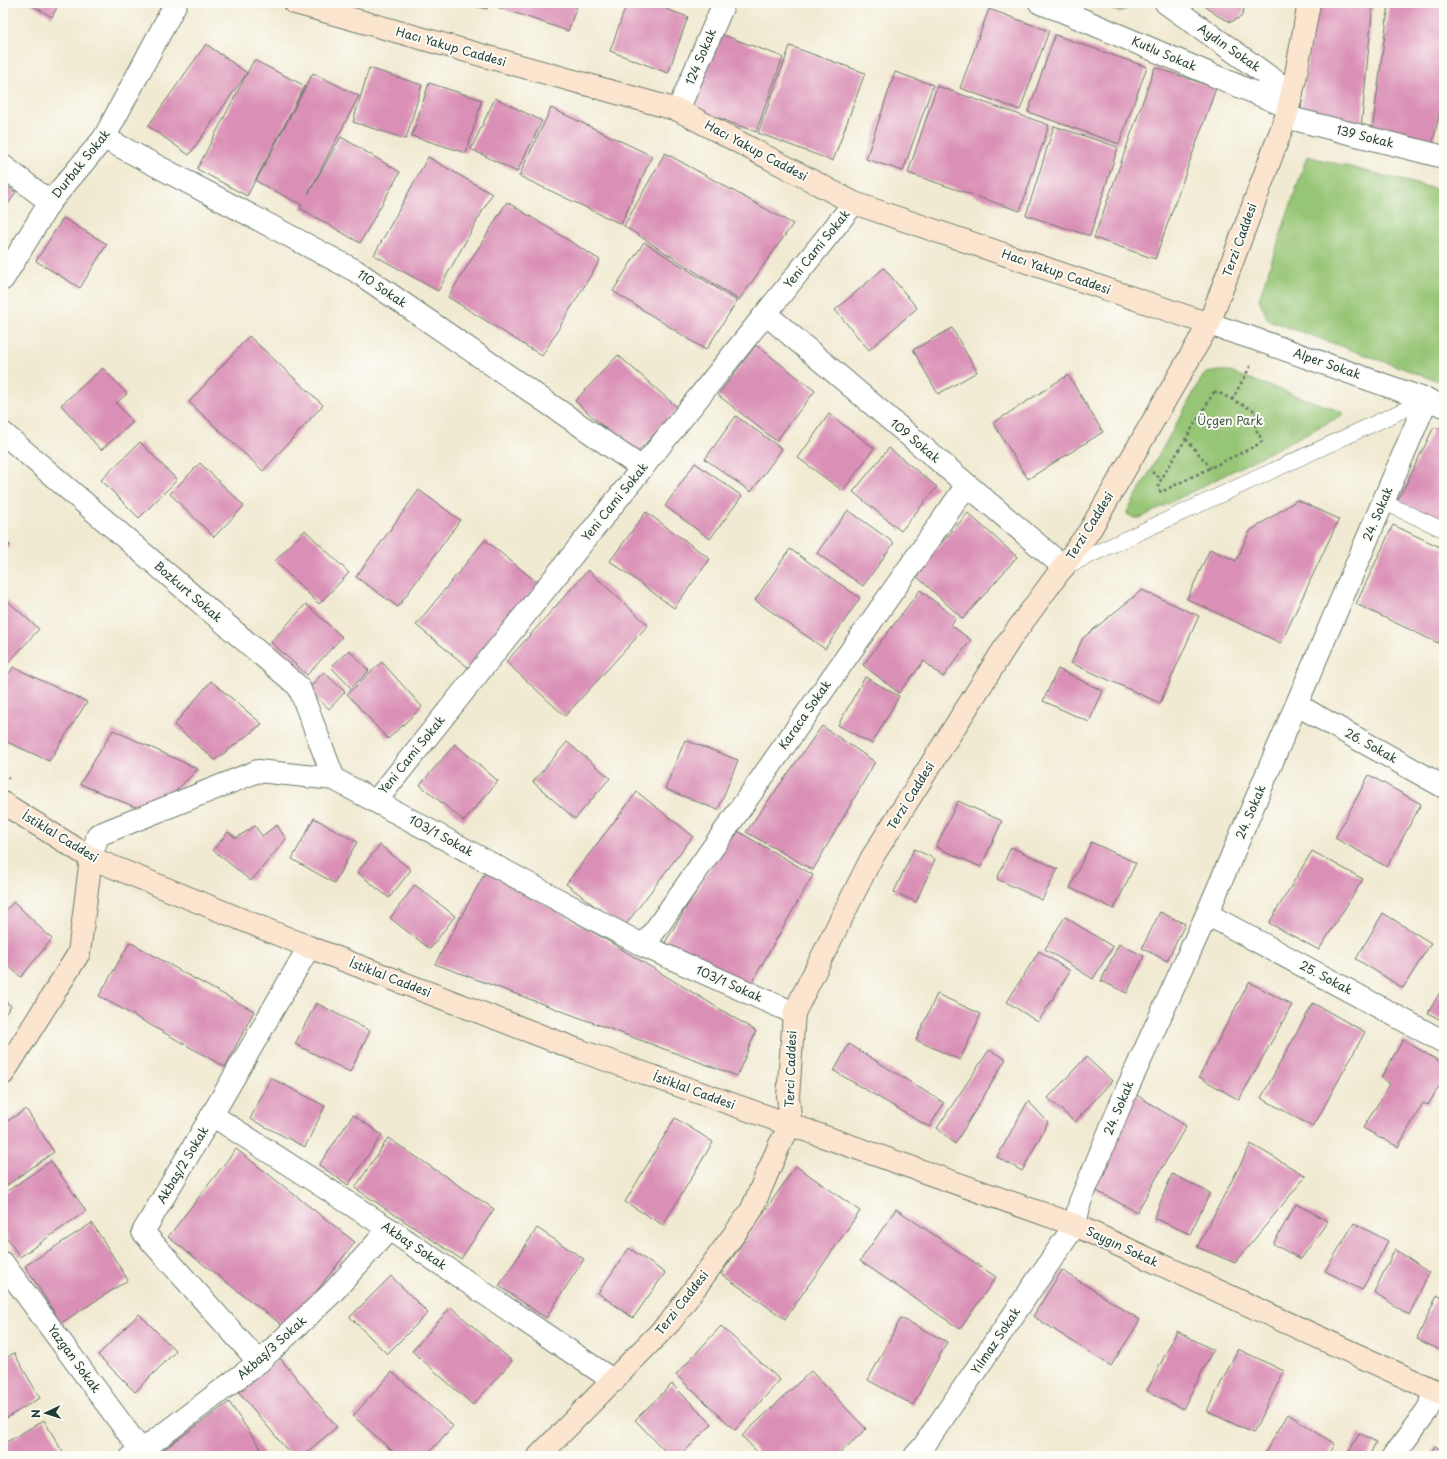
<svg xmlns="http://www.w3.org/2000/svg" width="1447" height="1459" font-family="'Playpen Sans',sans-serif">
<rect width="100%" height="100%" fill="#fdfcf7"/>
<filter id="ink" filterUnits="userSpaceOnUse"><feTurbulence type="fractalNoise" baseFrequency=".025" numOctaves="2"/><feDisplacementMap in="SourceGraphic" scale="8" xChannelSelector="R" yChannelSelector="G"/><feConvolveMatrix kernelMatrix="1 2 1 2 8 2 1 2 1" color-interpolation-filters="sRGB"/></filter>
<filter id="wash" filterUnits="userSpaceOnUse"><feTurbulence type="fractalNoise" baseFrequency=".012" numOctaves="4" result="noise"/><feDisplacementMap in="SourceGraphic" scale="16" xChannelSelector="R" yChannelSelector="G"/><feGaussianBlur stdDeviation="0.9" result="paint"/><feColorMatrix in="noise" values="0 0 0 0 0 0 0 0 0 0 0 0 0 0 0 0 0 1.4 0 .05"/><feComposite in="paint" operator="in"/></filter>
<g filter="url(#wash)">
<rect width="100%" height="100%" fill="#f1ead2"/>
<g fill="#96c574" stroke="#5a8154">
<polygon points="1092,3 1127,3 1125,10 1119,12"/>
<polygon points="1307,156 1444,191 1444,365 1438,381 1268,320 1259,299"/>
<polygon points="1218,371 1227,371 1343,412 1343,415 1140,518 1134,518 1127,514 1127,512 1203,376 1206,373"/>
</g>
<g id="blocks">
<g fill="#da90b6">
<polygon points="28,3 59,3 52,17"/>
<polygon points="464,3 488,3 487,9"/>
<polygon points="500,3 578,3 568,31 498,7"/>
<polygon points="627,3 650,3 688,17 668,73 610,51"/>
<polygon points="1201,3 1244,3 1244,10 1241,17 1231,22 1218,16"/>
<polygon points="1316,3 1373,3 1361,129 1300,116"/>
<polygon points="1389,3 1444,3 1444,93 1432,147 1372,132"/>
<polygon points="989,9 1049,31 1020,110 960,88"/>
<polygon points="715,32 783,57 756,132 687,106"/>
<polygon points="1055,35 1147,67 1119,144 1028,112"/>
<polygon points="206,44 247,73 189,155 148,126"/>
<polygon points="790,46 865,73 833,161 758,133"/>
<polygon points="254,60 305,86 247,196 197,169"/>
<polygon points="1155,67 1216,88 1155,259 1094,238"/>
<polygon points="369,68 422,85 406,139 353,122"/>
<polygon points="895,72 933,85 903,171 866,159"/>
<polygon points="313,73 359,96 308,194 341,137 400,172 360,243 300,208 302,205 256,181"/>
<polygon points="429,83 482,100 466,153 412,136"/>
<polygon points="937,86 1049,125 1020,211 908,173"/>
<polygon points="495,98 542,121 517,172 471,149"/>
<polygon points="551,108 652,156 621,224 519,176"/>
<polygon points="1054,126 1118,147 1090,236 1026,215"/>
<polygon points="665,153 793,224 739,300 624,226"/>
<polygon points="428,157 492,194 438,291 374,255"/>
<polygon points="3,184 16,192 3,212"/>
<polygon points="507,202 600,260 542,356 448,297"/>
<polygon points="63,218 107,244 80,288 36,261"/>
<polygon points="644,242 737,301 706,350 613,291"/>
<polygon points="884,268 917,308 869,350 835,310"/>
<polygon points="952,328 977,372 938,394 913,350"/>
<polygon points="249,336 323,405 263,471 189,402"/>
<polygon points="756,345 815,391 776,441 718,395"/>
<polygon points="618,355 678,408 635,455 575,401"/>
<polygon points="103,368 127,394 116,403 133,422 101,450 61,405"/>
<polygon points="1068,375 1103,432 1028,479 993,423"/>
<polygon points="829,414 874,448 843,491 798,458"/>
<polygon points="736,416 782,449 751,492 705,459"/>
<polygon points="1434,427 1444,430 1444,528 1396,504"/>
<polygon points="140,442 177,480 139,518 101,480"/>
<polygon points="889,448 937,487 901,531 853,492"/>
<polygon points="200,463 244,506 214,537 170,494"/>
<polygon points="695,463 742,496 710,539 665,506"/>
<polygon points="419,490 460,520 398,607 356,577"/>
<polygon points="1297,500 1339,519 1281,643 1187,599 1210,549 1236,561 1250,531"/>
<polygon points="848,510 894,543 863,586 817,553"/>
<polygon points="646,512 710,559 674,608 610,561"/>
<polygon points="968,513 1017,557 963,619 914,574"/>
<polygon points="1393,525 1444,549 1444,629 1438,643 1356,604"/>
<polygon points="305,530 349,573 319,604 275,561"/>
<polygon points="3,538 10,545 3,552"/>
<polygon points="485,540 539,584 470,669 416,625"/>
<polygon points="790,549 860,598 825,649 755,600"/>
<polygon points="588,570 648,625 565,716 506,662"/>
<polygon points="920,590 956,618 951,625 971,640 943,677 924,661 899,693 863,665"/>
<polygon points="1142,590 1199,616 1160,703 1071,663 1083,638"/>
<polygon points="3,597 39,629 3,669"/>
<polygon points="306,604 342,637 307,675 271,642"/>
<polygon points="349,650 369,671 351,688 331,667"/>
<polygon points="382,662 422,707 388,739 347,694"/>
<polygon points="13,667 87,702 49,761 3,740 3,684"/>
<polygon points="1058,669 1103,691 1089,722 1043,701"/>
<polygon points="324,672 345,692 329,709 308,689"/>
<polygon points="865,677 899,696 872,744 838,725"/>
<polygon points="211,681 262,724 215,760 174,725"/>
<polygon points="822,726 875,762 813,870 746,832"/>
<polygon points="113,730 198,769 152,814 80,784"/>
<polygon points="685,740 738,760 718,810 665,789"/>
<polygon points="567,742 610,778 575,819 533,782"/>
<polygon points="455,744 498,781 464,821 420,785"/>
<polygon points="1369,775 1421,804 1387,867 1335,838"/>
<polygon points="637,792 693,836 623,928 566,884"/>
<polygon points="958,801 1002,821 981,867 936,847"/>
<polygon points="314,818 357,842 334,883 292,859"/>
<polygon points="277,825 286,839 251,881 213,850 228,832 236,838 255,826 262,836"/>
<polygon points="734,829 813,875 748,989 661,949"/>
<polygon points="1091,842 1136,863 1114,909 1070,888"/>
<polygon points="380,845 411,870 389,898 357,872"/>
<polygon points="1011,847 1058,869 1042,900 997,879"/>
<polygon points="914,849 935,859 916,902 894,892"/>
<polygon points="1312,851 1363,879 1319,950 1269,923"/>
<polygon points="486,871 600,936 756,1031 737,1076 435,964"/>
<polygon points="415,885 455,916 430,949 390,918"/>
<polygon points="14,902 52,939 21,977 3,961 3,913"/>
<polygon points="1160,912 1185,924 1167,961 1142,948"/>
<polygon points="1383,913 1431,943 1403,988 1356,959"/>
<polygon points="1065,917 1113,947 1093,979 1045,949"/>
<polygon points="130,942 193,978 254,1011 225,1067 99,996"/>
<polygon points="1119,944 1144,956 1127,993 1101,981"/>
<polygon points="1039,951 1070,971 1038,1022 1007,1002"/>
<polygon points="1249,982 1292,1005 1239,1100 1199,1077"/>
<polygon points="1444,985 1444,1022 1428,1013"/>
<polygon points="937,994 981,1014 960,1060 916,1040"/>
<polygon points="3,999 11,1006 3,1017"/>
<polygon points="316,1003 370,1031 350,1072 295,1044"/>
<polygon points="1313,1003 1365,1032 1313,1127 1261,1098"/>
<polygon points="1403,1040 1444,1064 1444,1078 1428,1105 1423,1103 1398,1147 1363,1128 1390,1084 1381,1078"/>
<polygon points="849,1044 944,1103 929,1127 834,1071"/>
<polygon points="989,1050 1006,1059 955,1144 937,1128"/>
<polygon points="1086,1057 1112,1081 1075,1122 1048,1098"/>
<polygon points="271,1078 325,1106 305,1147 250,1119"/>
<polygon points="1127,1089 1186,1126 1137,1212 1087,1186"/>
<polygon points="1028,1101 1048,1122 1022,1171 997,1157"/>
<polygon points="26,1109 54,1152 3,1188 3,1124"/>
<polygon points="353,1115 382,1135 348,1185 319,1165"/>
<polygon points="675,1118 713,1142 663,1225 625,1202"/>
<polygon points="388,1138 494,1209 461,1259 355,1188"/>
<polygon points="1251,1144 1306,1176 1235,1263 1197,1247"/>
<polygon points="236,1149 355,1242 287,1329 168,1237"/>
<polygon points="51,1161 86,1211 20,1257 3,1232 3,1194"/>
<polygon points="796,1166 860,1211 785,1319 721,1274"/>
<polygon points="1172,1174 1210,1193 1190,1234 1154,1218"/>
<polygon points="1296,1204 1328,1221 1301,1259 1273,1244"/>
<polygon points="896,1209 996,1277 960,1329 860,1261"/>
<polygon points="92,1223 128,1280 61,1323 25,1266"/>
<polygon points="1354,1223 1388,1241 1362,1290 1325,1271"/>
<polygon points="537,1228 584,1259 546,1318 499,1286"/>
<polygon points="629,1248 665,1273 633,1318 598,1293"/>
<polygon points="1395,1249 1429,1273 1409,1315 1374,1292"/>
<polygon points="1062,1270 1140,1320 1111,1366 1033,1316"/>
<polygon points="391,1276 428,1313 387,1354 350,1317"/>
<polygon points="1437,1295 1444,1299 1444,1352 1417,1339"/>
<polygon points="451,1307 512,1361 473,1405 412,1351"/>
<polygon points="139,1314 176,1351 135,1392 98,1355"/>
<polygon points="901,1318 947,1342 913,1405 868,1380"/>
<polygon points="721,1326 780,1380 735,1430 676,1375"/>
<polygon points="1177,1331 1213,1350 1183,1409 1147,1391"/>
<polygon points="1238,1349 1284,1371 1253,1433 1207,1411"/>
<polygon points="14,1353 40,1398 3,1420 3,1360"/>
<polygon points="280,1358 337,1427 302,1456 292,1456 239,1392"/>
<polygon points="811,1371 866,1429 837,1456 761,1456 742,1436"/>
<polygon points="392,1372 453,1426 426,1456 398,1456 353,1416"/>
<polygon points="672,1384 712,1424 680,1456 670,1456 635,1420"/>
<polygon points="229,1402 266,1456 165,1456 162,1451"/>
<polygon points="1288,1414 1335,1444 1328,1456 1263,1456"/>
<polygon points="44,1420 65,1456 3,1456 3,1444"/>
<polygon points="1359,1433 1376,1442 1369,1456 1347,1456"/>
<polygon points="1435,1446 1444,1452 1444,1456 1429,1456"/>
</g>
</g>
</g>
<g filter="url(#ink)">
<use href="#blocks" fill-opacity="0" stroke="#687a6b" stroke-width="1"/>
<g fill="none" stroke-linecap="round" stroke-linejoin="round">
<defs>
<g id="lane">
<polyline points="1383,502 1444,530"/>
<polyline points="1065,567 1427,399"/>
</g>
<g id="street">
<polyline points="1040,3 1062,11 1288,107"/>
<polyline points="1166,3 1292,93"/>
<polyline points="678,110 724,3"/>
<polyline points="1286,117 1444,157"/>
<polyline points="104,138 356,271 642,468"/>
<polyline points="3,166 50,202"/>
<polyline points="3,279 50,202 104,138 176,3"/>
<polyline points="766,314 1064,567"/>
<polyline points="1209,324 1252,338 1444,406"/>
<polyline points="3,433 299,687 334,779"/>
<polyline points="1297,705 1444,787"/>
<polyline points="376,801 854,203"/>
<polyline points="91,858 98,835 258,771 334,779 644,946 794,1013"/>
<polyline points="1207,914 1444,1042"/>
<polyline points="644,946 967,485"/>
<polyline points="212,1115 389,1229 614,1381"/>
<polyline points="3,1263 145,1456"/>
<polyline points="259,1362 143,1232 212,1115 309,947"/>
<polyline points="132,1456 141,1451 259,1362 333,1292 389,1229"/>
<polyline points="915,1456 923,1447 1075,1225 1080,1202 1127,1089 1207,914 1427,399"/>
<polyline points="1393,1456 1426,1412 1438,1391"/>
</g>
<g id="secondary">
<polyline points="295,3 678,110 854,203 1209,324"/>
<polyline points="3,803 91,858 309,947 581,1051 1075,1225 1444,1395"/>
<polyline points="3,1074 79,953 91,858"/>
<polyline points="791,1124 788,1097 794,1013 871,859 1011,638 1090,530 1209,324 1286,117 1295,79 1309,3"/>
<polyline points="539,1456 671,1321 751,1211 779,1146 791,1124"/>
</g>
</defs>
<use href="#lane" stroke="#687a6b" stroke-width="16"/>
<use href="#street" stroke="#687a6b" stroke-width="24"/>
<use href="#secondary" stroke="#687a6b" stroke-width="24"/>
<g stroke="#687a6b" stroke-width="2.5" stroke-dasharray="3 3" stroke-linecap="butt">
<polygon points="1214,392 1217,392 1257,412 1255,428 1261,438 1262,441 1259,444 1161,492 1158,489 1159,483"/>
<polyline points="1232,400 1251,365"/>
<polyline points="1186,439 1211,468"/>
<polyline points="1152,472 1161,479"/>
<polyline points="3,773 9,778"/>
</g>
<use href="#lane" stroke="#fff" stroke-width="15"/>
<use href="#street" stroke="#fff" stroke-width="22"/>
<use href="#secondary" stroke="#fce5cf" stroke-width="22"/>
</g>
</g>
<g text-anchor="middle" stroke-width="4" stroke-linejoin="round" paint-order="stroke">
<g font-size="12" fill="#1f3d34" stroke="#fdfcf7">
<text transform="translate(451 47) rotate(16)" y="4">Hacı Yakup Caddesi</text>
<text transform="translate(1229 48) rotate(35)" y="4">Aydın Sokak</text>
<text transform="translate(1164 54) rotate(23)" y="4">Kutlu Sokak</text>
<text transform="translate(701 57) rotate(-67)" y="4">124 Sokak</text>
<text transform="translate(1365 137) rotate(14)" y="4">139 Sokak</text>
<text transform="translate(756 151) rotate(28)" y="4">Hacı Yakup Caddesi</text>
<text transform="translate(81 164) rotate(-51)" y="4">Durbak Sokak</text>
<text transform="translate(1240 240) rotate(-70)" y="4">Terzi Caddesi</text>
<text transform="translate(817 249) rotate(-51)" y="4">Yeni Cami Sokak</text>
<text transform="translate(1056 272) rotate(19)" y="4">Hacı Yakup Caddesi</text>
<text transform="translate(382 289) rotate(34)" y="4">110 Sokak</text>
<text transform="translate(1327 364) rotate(19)" y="4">Alper Sokak</text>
<text transform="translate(915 441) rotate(40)" y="4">109 Sokak</text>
<text transform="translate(615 502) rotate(-51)" y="4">Yeni Cami Sokak</text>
<text transform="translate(1378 514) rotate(-67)" y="4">24. Sokak</text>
<text transform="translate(1090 526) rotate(-58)" y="4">Terzi Caddesi</text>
<text transform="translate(188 592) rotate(41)" y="4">Bozkurt Sokak</text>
<text transform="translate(805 715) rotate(-55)" y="4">Karaca Sokak</text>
<text transform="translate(1371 746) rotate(29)" y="4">26. Sokak</text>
<text transform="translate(412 755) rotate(-51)" y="4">Yeni Cami Sokak</text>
<text transform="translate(911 796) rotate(-58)" y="4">Terzi Caddesi</text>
<text transform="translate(1251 812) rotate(-67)" y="4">24. Sokak</text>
<text transform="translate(441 836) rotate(29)" y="4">103/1 Sokak</text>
<text transform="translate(60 837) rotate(31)" y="4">İstiklal Caddesi</text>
<text transform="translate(390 978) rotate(21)" y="4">İstiklal Caddesi</text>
<text transform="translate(1326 978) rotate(28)" y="4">25. Sokak</text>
<text transform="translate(729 984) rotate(24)" y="4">103/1 Sokak</text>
<text transform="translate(791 1069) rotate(-88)" y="4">Terci Caddesi</text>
<text transform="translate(694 1091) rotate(20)" y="4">İstiklal Caddesi</text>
<text transform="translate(1119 1108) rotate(-67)" y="4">24. Sokak</text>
<text transform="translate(183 1165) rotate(-59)" y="4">Akbaş/2 Sokak</text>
<text transform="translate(414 1246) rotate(34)" y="4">Akbaş Sokak</text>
<text transform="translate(1122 1247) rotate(25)" y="4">Saygın Sokak</text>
<text transform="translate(682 1303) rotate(-52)" y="4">Terzi Caddesi</text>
<text transform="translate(996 1341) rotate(-56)" y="4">Yılmaz Sokak</text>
<text transform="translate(272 1348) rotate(-42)" y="4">Akbaş/3 Sokak</text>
<text transform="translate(74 1359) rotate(54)" y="4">Yazgan Sokak</text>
</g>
<g font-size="12" fill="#3d5f44" stroke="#fdfcf7">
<text x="1230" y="425">Üçgen Park</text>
</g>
</g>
<rect width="1447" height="1459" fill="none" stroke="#fdfcf7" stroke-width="16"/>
<g transform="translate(46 1413) rotate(266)" stroke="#fdfcf7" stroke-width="3" paint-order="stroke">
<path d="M0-3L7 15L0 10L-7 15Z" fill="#1f3d34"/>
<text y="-6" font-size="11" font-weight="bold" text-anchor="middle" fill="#1f3d34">N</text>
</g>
</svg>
